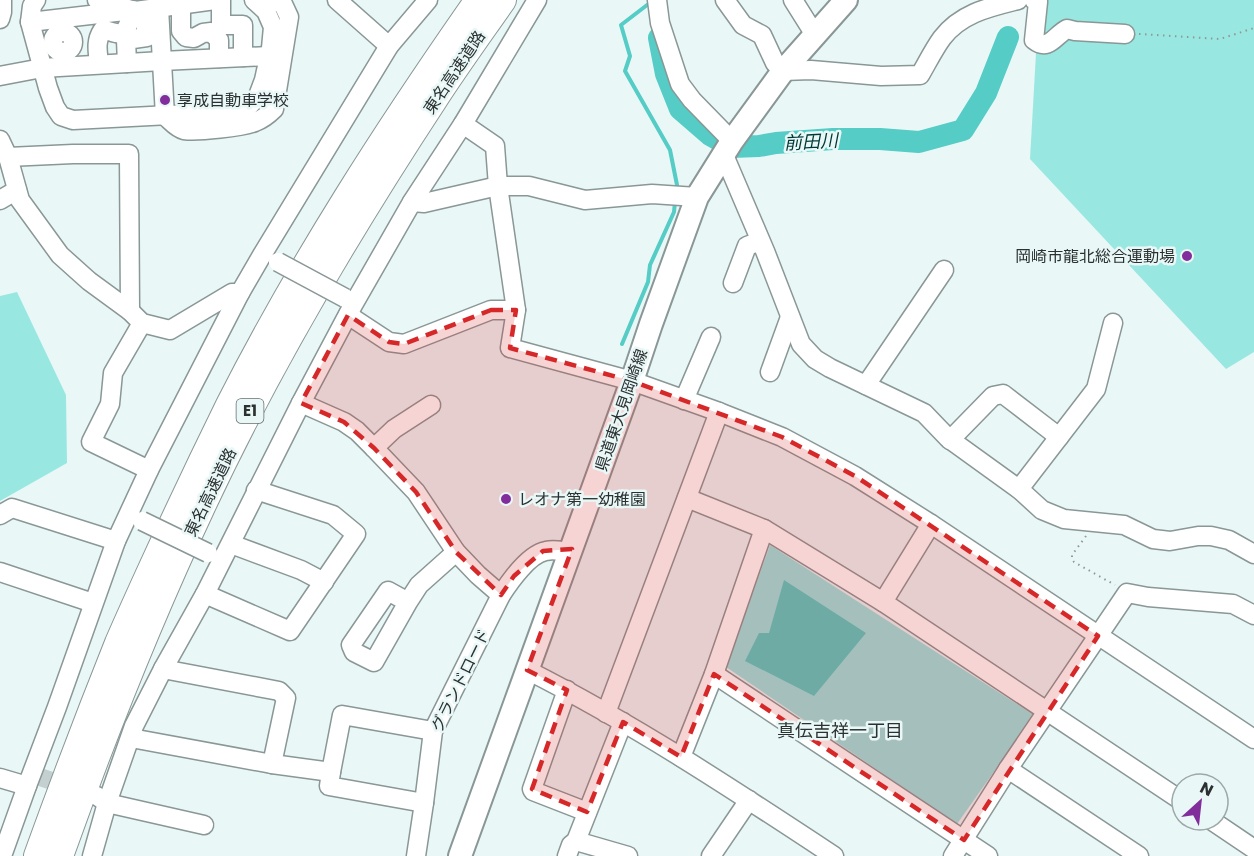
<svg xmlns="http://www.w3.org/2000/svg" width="1254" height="856" font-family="Poppins,'Noto Sans JP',sans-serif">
<rect width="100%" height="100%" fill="#e9f8f7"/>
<g fill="#99e7e1">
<polygon points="1039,0 1254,0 1254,352 1226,369 1030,159"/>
<polygon points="17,292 66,395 67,463 0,501 0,296"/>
<polygon points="770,545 1034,715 957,824 726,667"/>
</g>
<polygon fill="#55ccc5" points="784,580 866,633 814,696 745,661 759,633 769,633"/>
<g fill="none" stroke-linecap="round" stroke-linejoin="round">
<g stroke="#55ccc5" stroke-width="4">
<polyline points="651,2 621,25 630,56 625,71 670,150 677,185 676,191"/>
<polyline points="622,344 648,282 650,265 674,212 675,202"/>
</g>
<polyline stroke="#55ccc5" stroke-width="22" points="659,38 666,74 680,109 710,135 731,147 759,146 776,143 833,139 880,139 919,142 963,130 986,93 1008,37"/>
<polyline stroke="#c3d0cf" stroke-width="18" stroke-dasharray="18 9" stroke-linecap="butt" points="40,777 72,788"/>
<defs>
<g id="minor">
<polyline points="36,0 32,6 30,22 48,88 55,107 61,116 73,120 228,112 248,107 258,96 264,80 271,48 273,27 266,11 254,0"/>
<polyline points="97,0 135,11 215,0"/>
<polyline points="221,0 221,25 243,25 243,57"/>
<polyline points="337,0 389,46"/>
<polyline points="657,0 660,23 680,84 692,100 732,141"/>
<path d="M725 0 743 25 762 35 775 63 783 71 811 70 881 76 920 75C927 63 934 49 942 38 961 13 990 7 1018 0"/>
<polyline points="793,0 815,35"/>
<path d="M1034 0 1038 2 1034 40C1049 52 1055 35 1067 29L1075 31 1125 34"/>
<polyline points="181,5 181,31 186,37 194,38 203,33 211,32 219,40 219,58"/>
<path d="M159 8 165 116C171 121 176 128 184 130 197 132 243 127 255 122 263 119 268 115 274 109L289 17 283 4 272 0"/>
<polyline points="0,19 2,12 2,0"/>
<path d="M30 22 133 10C130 18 128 36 116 33 110 32 109 30 102 31 95 42 98 52 99 64"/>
<circle cx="63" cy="42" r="10"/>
<polyline points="127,63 126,40 147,37 144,10"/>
<polyline points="0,76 42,68 162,61 269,56"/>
<polyline points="463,124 495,146 498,186 516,310 510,348 632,381 719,412 782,437 855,476 931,524 1254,739"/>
<polyline points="0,140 8,157 20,200 60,255 89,281 130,311 142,323 170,330 232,293 240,293 262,255 389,46 428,0"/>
<polyline points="724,155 765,251 801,344 815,359 830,368 924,413 948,438 1020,490 1042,510 1064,519 1124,525 1153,539 1170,541 1198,536 1211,536 1229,540 1254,554"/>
<polyline points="8,157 73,154 129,154 130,311"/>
<polyline points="0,200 17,190"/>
<polyline points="412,202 424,203 498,186 529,186 585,200 652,194 697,197"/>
<polyline points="733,283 747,246 760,241"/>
<polyline points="348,315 389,342 404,344 491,310 516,310"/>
<polyline points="142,323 113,373 110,404 91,442 149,470"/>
<polyline points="770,372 790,317"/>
<polyline points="866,385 944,270"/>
<polyline points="684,400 711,337"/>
<polyline points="301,403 344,422 357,431 374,448 416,492 456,552 478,575 501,595"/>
<polyline points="950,440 993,396 1003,394 1059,437"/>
<polyline points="374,448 394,429 431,405"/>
<polyline points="1019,489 1096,389 1113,323"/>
<polyline points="687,498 764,529 883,602 1182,801"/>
<polyline points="0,515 12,508 116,541"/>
<polyline points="231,544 301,570 324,582"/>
<polyline points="0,572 93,603"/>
<polyline points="205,594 290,631 356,534 333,515 256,490"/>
<polyline points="408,602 388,591 351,645 354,652 374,662 408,602 419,585 456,552"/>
<polyline points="883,602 931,524"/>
<polyline points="163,669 279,691 286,698 272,764"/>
<path d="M527 670C634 724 734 790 834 856"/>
<polyline points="714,674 988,856"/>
<polyline points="567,690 532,789 533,791 587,812"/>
<polyline points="606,713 719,412"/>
<polyline points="131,738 272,764 331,772"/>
<polyline points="681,757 714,674 764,529"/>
<polyline points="1008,769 1139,856"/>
<polyline points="0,778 27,786"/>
<polyline points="97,796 107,803 204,825"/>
<polyline points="424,803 329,786 331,772 342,715 433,731"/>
<polyline points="1211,820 1254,849"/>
<polyline points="576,841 628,856"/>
<polyline points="2,856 27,786 57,707 116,541 149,470 240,293"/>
<polyline points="92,856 107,803 134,726 163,669 205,594 301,403 353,305 412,202 463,124 537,0"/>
<path d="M416 856 424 803 433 731 501 595C510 581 529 554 546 551 554 549 562 551 571 553"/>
<polyline points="567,856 571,845 576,841 623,722"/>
<polyline points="711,856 749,800"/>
<polyline points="953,856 1008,769 1127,593 1148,597 1233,604 1254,615"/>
</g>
<polyline id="major" points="460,856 632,381 651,324 697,197 732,141 783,71 846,0"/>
<g id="highway">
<path d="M37 856C63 784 90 713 118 643 128 620 138 598 148 576 174 519 201 462 229 405 301 263 387 130 478 0"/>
<path d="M60 856C102 738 148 622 201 509 267 367 348 231 434 100 456 66 480 33 503 0"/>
</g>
</defs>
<use href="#minor" stroke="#899796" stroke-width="21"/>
<use href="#major" stroke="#899796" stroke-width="26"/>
<use href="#highway" stroke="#899796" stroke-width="28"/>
<g stroke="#8f9999" stroke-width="2" stroke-dasharray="1.5 4.5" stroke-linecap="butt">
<polyline points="1139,34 1220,39 1254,28"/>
<polyline points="1086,536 1072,555 1072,559 1074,562 1115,585"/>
</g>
<use href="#minor" stroke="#fff" stroke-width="18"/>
<use href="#major" stroke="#fff" stroke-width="22"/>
<use href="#highway" stroke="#fff" stroke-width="26"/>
<defs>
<g id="minor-bridge">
<polyline points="278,262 345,298"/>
<polyline points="142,521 208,553"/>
</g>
</defs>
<use href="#minor-bridge" stroke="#899796" stroke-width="21" stroke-linecap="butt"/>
<use href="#minor-bridge" stroke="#fff" stroke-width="18"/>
</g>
<path fill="#d62828" fill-opacity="0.2" stroke="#d62828" stroke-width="4.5" stroke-dasharray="12 8" stroke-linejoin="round" d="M491 310H516L510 348 632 381 782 437 855 476 1098 636 964 840 714 674 681 757 623 722 587 812 532 789 567 690 527 670 572 549 543 551 514 576 501 595 456 552 416 492 374 448 344 422 301 403 348 315 389 342 404 344Z"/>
<g fill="#812d9b" stroke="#e9f8f7" stroke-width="2">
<circle cx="165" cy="100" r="6"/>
<circle cx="1187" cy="256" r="6"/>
<circle cx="506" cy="499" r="6"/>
</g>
<g text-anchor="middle" stroke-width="5" stroke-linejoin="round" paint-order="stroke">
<rect fill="#e9f8f7" stroke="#646d6c" stroke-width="1.5" x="236.5" y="399" width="27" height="24" rx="4.5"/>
<g font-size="15" font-weight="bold" fill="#2b3131">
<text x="250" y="416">E1</text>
</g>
<g font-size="16" fill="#2b3131" stroke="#e9f8f7">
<text transform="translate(454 72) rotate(-56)" y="6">東名高速道路</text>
<text transform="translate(621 410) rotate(-71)" y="6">県道東大見岡崎線</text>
<text transform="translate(210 492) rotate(-64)" y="6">東名高速道路</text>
<text transform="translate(460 680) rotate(-64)" y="6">グランドロード</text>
</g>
<g font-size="16" fill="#2b3131" stroke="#e9f8f7" text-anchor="start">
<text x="177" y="106">享成自動車学校</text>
<text x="1175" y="262" text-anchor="end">岡崎市龍北総合運動場</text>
<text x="518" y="505">レオナ第一幼稚園</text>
</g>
<g font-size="18" font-style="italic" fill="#003835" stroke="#e9f8f7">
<text transform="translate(811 142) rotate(-3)" y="6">前田川</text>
</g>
<g font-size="18" fill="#2b3131" stroke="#e9f8f7">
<text x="840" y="737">真伝吉祥一丁目</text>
</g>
</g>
<g transform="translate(1200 802) rotate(27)"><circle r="28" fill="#e9f8f7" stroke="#9da8a8" stroke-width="1.5"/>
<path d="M0-4.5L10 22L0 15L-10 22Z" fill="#812d9b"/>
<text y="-9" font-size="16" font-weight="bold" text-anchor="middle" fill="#2b3131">N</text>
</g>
</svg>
